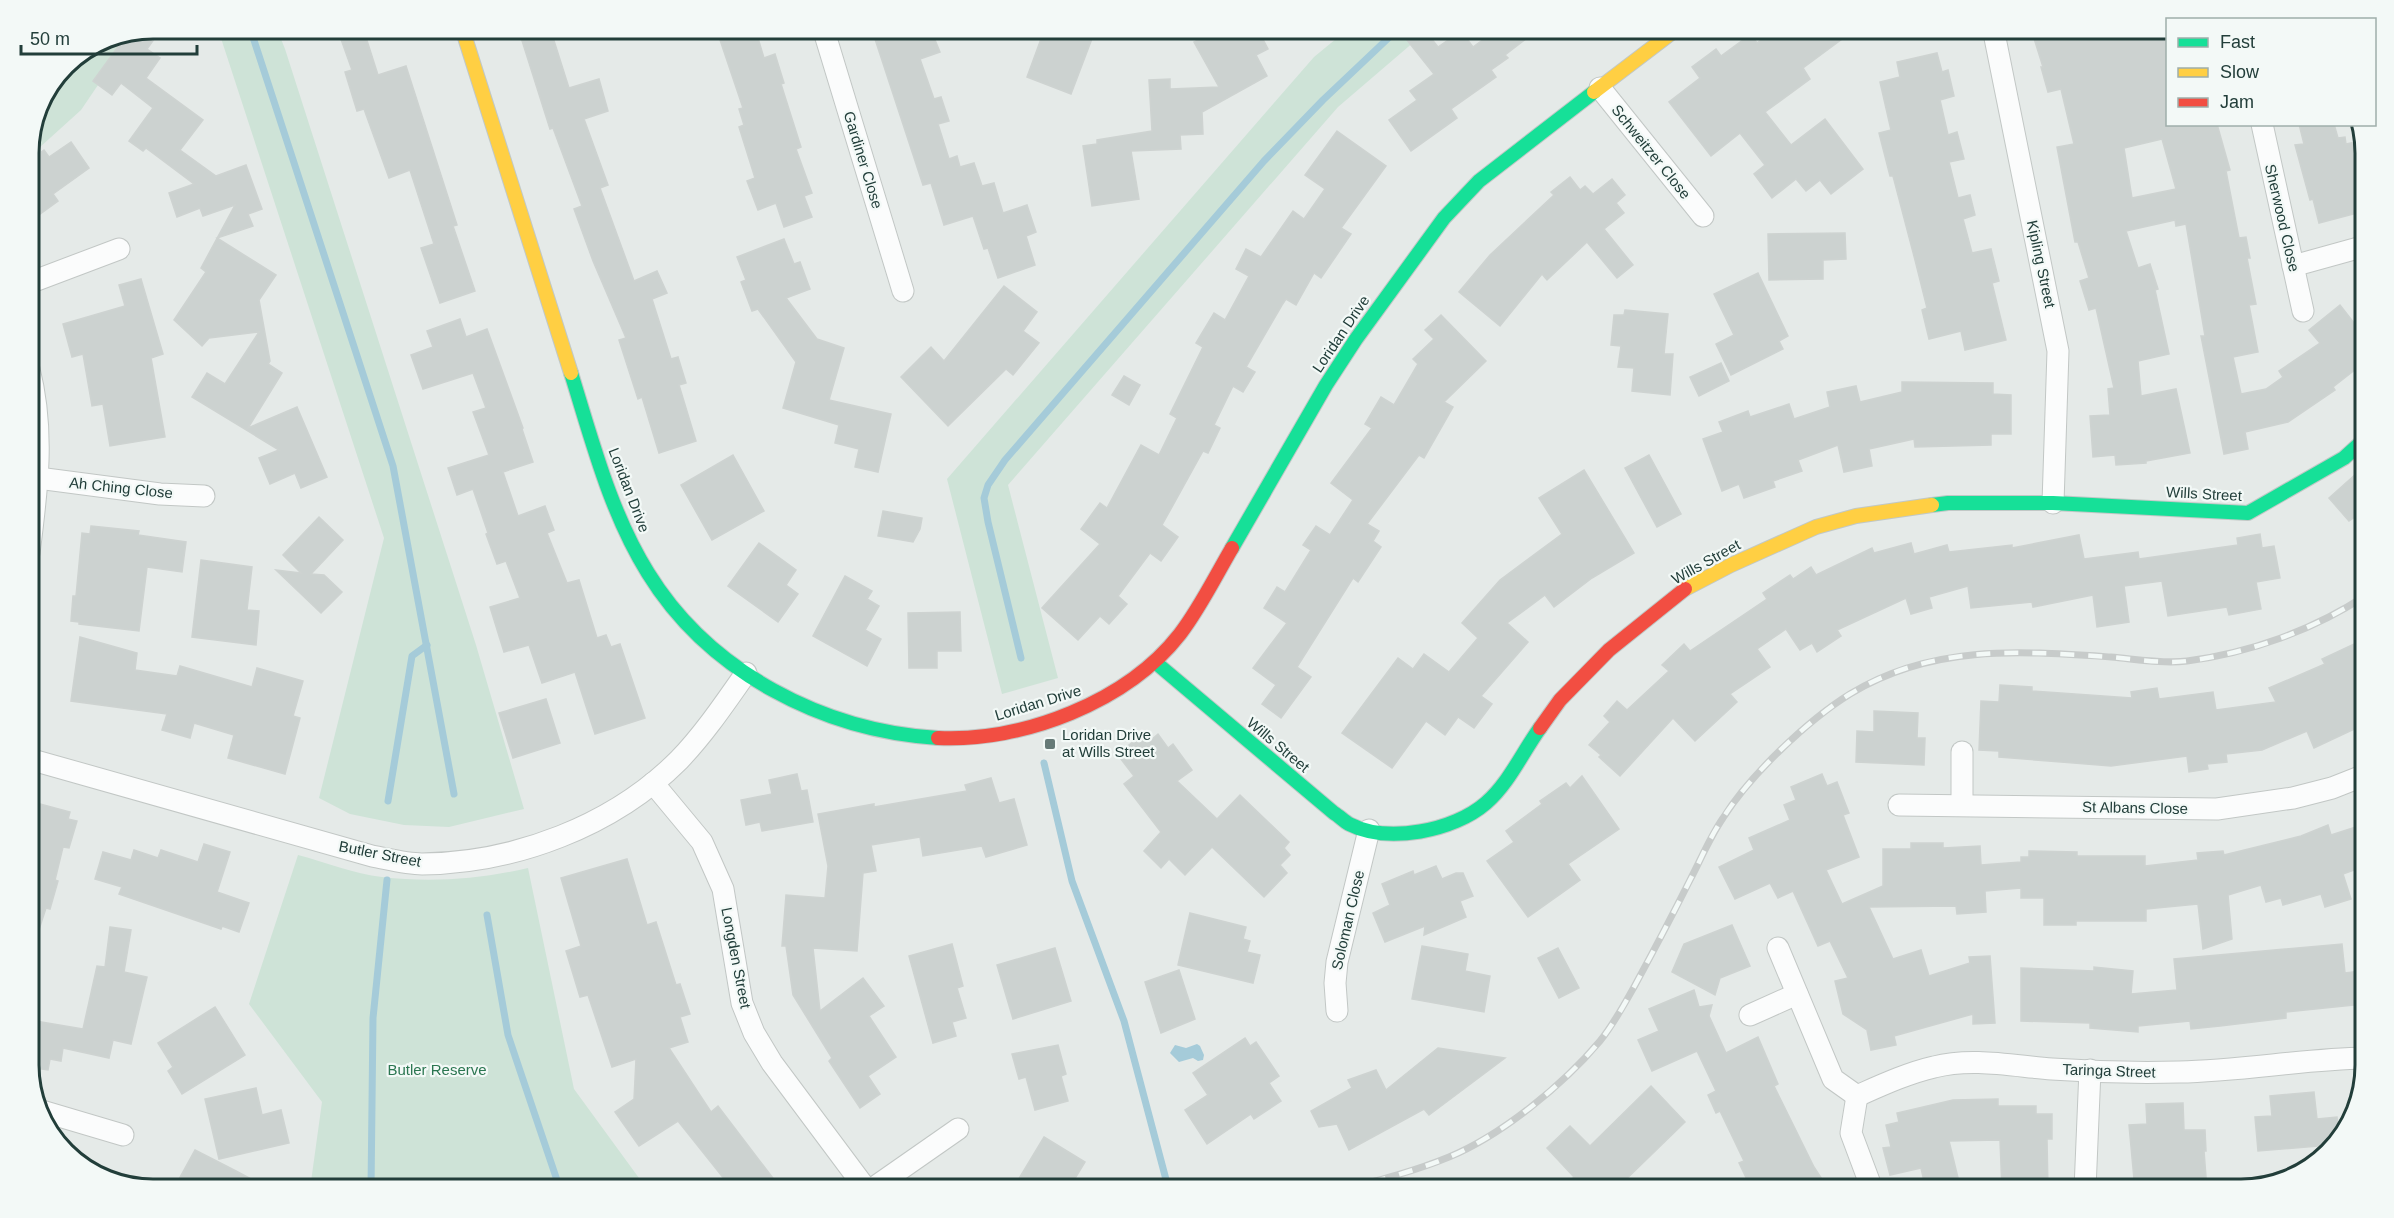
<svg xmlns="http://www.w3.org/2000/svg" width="2394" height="1218" font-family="Helvetica,sans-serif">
<rect width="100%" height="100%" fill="#e5eae8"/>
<g fill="#cee3d7">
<polygon points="218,29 277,29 285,49 476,645 524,809 449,827 404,825 350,814 319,798 384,538"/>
<polygon points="1348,29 1429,29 1338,107 1008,485 1058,678 1002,694 947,479 1314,57"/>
<polygon points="134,32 81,110 29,157 29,145 38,105 65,65 106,38"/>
<path d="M298 855C325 862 354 874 382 877 431 883 481 879 528 868L574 1089 647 1189H310L322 1102 249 1004Z"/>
</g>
<polygon fill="#a5cbd9" points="1197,1044 1200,1046 1204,1055 1203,1060 1198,1061 1193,1058 1179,1062 1170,1053 1175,1045 1186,1048"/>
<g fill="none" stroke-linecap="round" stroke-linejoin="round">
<g stroke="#a5cbd9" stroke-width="7">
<polyline points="250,28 393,466 454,794"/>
<polyline points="1021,658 988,522 984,498 988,485 1005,460 1264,161 1323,100 1399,28"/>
<polyline points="1044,763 1072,881 1124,1021 1168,1187"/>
<polyline points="388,801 412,656 427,645"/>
<polyline points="487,915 508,1035 560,1189"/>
<polyline points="371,1189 373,1018 387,880"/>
</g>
</g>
<g fill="#ccd2d0" stroke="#ced3d1" stroke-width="1.5" fill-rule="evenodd">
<polygon points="153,28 162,28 147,49 160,58 146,78 203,120 180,150 216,176 246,165 262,209 248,214 253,226 217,238 276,275 259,300 270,361 268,364 282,373 248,428 297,407 327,477 301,488 295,473 270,484 259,458 279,450 192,397 207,373 225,384 259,332 209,338 202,346 174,320 206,272 201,268 235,205 203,216 200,208 177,217 169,193 194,184 146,148 143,151 129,141 153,108 121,83 112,95 93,81 128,33"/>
<polygon points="337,28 363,28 378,75 406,66 457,225 453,226 475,291 440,303 421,248 434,244 410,170 389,178 364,109 357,111 345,72 352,70"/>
<polygon points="518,28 550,28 569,88 599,79 608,111 584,119 608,185 600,188 634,281 657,271 667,293 652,299 671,359 678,357 686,383 679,385 696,441 659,453 642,397 638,399 619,340 626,338 593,261 574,209 582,206 553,128 550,129"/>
<polygon points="716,28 755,28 764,58 775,54 784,83 781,84 801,147 796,149 812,193 804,196 812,217 784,227 776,203 758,210 747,181 755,178 739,127 744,125 739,109 743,108"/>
<polygon points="886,28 920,28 923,39 933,35 940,52 920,59 934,99 941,97 949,121 938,124 949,159 957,156 960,167 974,163 982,186 994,183 1003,213 1027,205 1036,232 1026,236 1035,265 998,278 988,248 984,249 973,216 944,225 931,183 923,185 873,33"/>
<polygon points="1045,28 1096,28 1071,94 1027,77"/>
<polygon points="1249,28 1257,28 1268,49 1256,55 1267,76 1202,112 1203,134 1180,135 1181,149 1131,151 1139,199 1092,206 1083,146 1097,144 1097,140 1152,131 1149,80 1170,79 1170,89 1219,87 1194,42 1212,32 1216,39 1226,33 1230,39"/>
<polygon points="1420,28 1423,28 1438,47 1461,31 1473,47 1499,28 1540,28 1505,55 1508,58 1491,70 1496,77 1451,109 1457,118 1411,151 1389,120 1417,100 1410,91 1434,74 1407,40"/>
<polygon points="1776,28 1857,28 1803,68 1810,79 1765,112 1791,145 1825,119 1863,169 1831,194 1820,180 1806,191 1796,179 1772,198 1754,174 1765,165 1740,133 1711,156 1669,102 1700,78 1692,67 1716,49 1721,56 1751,34 1757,43"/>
<path d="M2042 28H2168V124H2217L2230 170 2226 171 2239 238 2246 237 2250 258H2247L2256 304 2249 305 2258 352 2233 357 2241 394 2266 389 2283 377 2279 371 2320 343 2309 330 2340 305 2365 337V362L2333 387 2335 390 2288 422 2245 432 2248 449 2224 454 2201 336H2205L2186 224 2176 226 2175 220 2126 231 2138 268 2150 264 2158 289 2155 290 2169 354 2138 361 2141 396 2176 389 2190 453 2146 461V463L2116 465 2115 455 2093 457 2090 416 2110 415 2108 389 2114 388 2096 308 2089 310 2080 281 2089 278 2078 242H2075L2057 147 2074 144 2061 89 2048 92 2041 67H2043L2032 32ZM2162 139 2176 189 2132 198 2124 148Z"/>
<polygon points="1937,53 1942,72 1948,70 1954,96 1940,100 1948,135 1957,132 1964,159 1949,162 1958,198 1970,195 1975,215 1963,219 1972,253 1991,249 1999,281 1992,283 2006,340 1965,350 1961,331 1929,339 1922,310 1927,308 1915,260 1893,176 1890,176 1879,133 1891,130 1880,82 1900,77 1897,62"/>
<polygon points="2299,124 2334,124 2338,138 2345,137 2346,144 2361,141 2365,163 2365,211 2319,223 2313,199 2310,200 2295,145 2304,144"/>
<polygon points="1337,131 1386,166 1341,228 1351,234 1321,278 1314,273 1296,305 1286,299 1282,305 1246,367 1255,372 1243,392 1233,386 1214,425 1220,428 1208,453 1203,451 1162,525 1178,537 1161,561 1150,553 1118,596 1127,604 1109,624 1100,616 1078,640 1042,608 1100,544 1081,529 1100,503 1107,508 1141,445 1159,455 1177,418 1170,414 1203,347 1196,343 1214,313 1225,320 1249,276 1236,269 1246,249 1261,257 1293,211 1304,219 1325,189 1305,175"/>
<polygon points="71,142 89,168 53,194 58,201 29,222 29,161 44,150 49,157"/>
<polygon points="1570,177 1580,190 1585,186 1593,194 1612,179 1625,195 1616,203 1624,213 1604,229 1633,265 1617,278 1587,242 1547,280 1542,274 1500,326 1459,292 1490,255 1554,195 1551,192"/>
<polygon points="1845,233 1846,259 1823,260 1823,279 1769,280 1768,234"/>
<polygon points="784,239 794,264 800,262 810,289 786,298 817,339 844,348 829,400 891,414 878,472 855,467 859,449 835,443 839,425 783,408 796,362 758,309 752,311 741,282 746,280 737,257"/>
<polygon points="1758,273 1788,336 1779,341 1783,349 1731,375 1716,344 1734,335 1714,294"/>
<polygon points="141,279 163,354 151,358 165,437 110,446 103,404 92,406 83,354 72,357 63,324 125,306 119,285"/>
<polygon points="1004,286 1037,312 1023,331 1039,343 1013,375 1006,369 948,426 901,377 931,347 944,361"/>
<polygon points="1625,310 1668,314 1664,354 1673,354 1670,395 1632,391 1634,368 1618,367 1621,346 1611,345 1614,315 1624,315"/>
<polygon points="1441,315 1486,361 1444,402 1453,407 1424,458 1419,455 1367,524 1379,531 1373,541 1381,547 1358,582 1353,578 1297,667 1311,677 1281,718 1262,704 1276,685 1253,668 1287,623 1264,608 1277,587 1285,592 1311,550 1303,545 1316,526 1330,535 1353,500 1331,483 1372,428 1365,424 1381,397 1394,405 1418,364 1413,359 1434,339 1425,330"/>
<polygon points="460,319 466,337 487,329 523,428 522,429 533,462 503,472 518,516 545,506 554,530 547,533 567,583 579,580 597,638 606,635 611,647 620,644 645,718 595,734 575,672 542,683 529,645 504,652 490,607 520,598 506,561 497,564 486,534 488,533 473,489 457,495 448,468 489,455 473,412 486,408 473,373 423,389 411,355 433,347 427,331"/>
<polygon points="1721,363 1729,381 1699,396 1690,377"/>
<polygon points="1124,376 1140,385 1129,405 1112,395"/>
<polygon points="1902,382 1993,383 1993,394 2011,395 2011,434 1991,434 1991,445 1915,447 1914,439 1869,449 1872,466 1844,472 1838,445 1798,460 1802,471 1773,481 1775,487 1744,498 1739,484 1722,491 1703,439 1723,432 1719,422 1748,411 1750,417 1789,404 1794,419 1830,407 1827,392 1856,386 1860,402 1902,392"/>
<polygon points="733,455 764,511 712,540 681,485"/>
<polygon points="1649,455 1681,514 1657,527 1625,468"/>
<polygon points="2365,466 2365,529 2355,517 2349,521 2329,498"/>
<polygon points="1584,470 1634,553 1592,578 1554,607 1545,595 1507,623 1528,642 1481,696 1492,704 1474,728 1458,717 1445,735 1426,721 1392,768 1342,733 1398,658 1413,669 1424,654 1449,672 1478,638 1462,623 1500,580 1562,534 1539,498"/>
<polygon points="883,511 922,518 920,529 913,542 878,536"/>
<polygon points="319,517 343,540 311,574 324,575 342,592 321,613 276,570 301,573 283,555"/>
<polygon points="91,526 139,531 138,535 186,542 182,572 147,567 139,631 79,624 79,622 71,621 73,596 76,596 82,533 90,534"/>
<polygon points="2260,534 2262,548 2274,546 2280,578 2256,582 2261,609 2229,615 2227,607 2168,616 2162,581 2124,586 2129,622 2097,627 2093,595 2033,607 2032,602 1971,608 1968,586 1929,597 1932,608 1911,614 1906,598 1837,630 1841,636 1817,652 1812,643 1800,650 1786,629 1757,649 1770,667 1730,694 1737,702 1695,741 1673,718 1620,776 1599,757 1601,755 1589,745 1610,722 1604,716 1617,701 1627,710 1669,671 1662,665 1684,644 1690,651 1767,599 1763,593 1790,575 1793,579 1811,567 1816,575 1872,548 1874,553 1911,543 1914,554 1947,545 1949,552 2012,545 2012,548 2079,535 2084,559 2138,552 2139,559 2238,545 2237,538"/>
<polygon points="759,543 796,570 786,585 798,594 778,622 728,586"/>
<polygon points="201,560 252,567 247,610 259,611 256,645 192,637"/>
<polygon points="845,576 872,591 867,599 879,606 865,630 881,639 867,666 813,636"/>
<polygon points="960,612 961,651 937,651 937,668 909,668 908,613"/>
<polygon points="80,637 137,653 135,670 177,676 180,666 252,687 257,668 303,681 293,716 300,718 285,774 228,758 234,735 194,723 190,738 162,730 167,714 71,701"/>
<polygon points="2365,639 2365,724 2314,748 2307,731 2262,750 2226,754 2227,762 2207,764 2208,769 2189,772 2187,756 2111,766 1999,757 1999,751 1979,750 1981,701 1999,702 2000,685 2032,687 2032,691 2132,698 2131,692 2157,688 2159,699 2213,692 2216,710 2276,702 2269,688 2325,664 2322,659"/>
<polygon points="546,699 560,743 513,758 499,713"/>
<polygon points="1874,711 1918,713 1917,738 1925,738 1924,765 1856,762 1857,731 1874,732"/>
<polygon points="1145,733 1151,740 1158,734 1168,748 1173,744 1192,770 1177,781 1217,819 1240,795 1289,842 1284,848 1290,855 1280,865 1287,873 1264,897 1212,847 1185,875 1169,859 1161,868 1144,851 1161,832 1124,784 1134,776 1117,754"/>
<polygon points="797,774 801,791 807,790 813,822 762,831 760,822 746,825 741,800 772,794 769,780"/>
<polygon points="1822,774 1827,786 1837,782 1849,813 1843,815 1859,857 1826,870 1842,904 1883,886 1883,849 1911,849 1911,843 1943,843 1943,848 1980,846 1981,865 2021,862 2021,857 2029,857 2029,851 2077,852 2077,856 2145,856 2145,866 2198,860 2197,853 2223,851 2224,855 2301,836 2328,825 2331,835 2365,824 2365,866 2343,874 2351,899 2325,907 2321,894 2283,905 2281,898 2266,902 2261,885 2228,895 2232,939 2203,949 2198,904 2146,909 2146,921 2076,921 2076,925 2044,925 2044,898 2021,898 2021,888 1985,891 1986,912 1957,914 1956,906 1869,907 1893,959 1921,950 1929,976 1970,963 1969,957 1990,956 1995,1023 1973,1024 1973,1014 1894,1036 1896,1045 1871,1050 1867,1030 1843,1014 1835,981 1848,978 1830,941 1818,946 1793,891 1778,898 1770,883 1735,899 1719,867 1754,850 1749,838 1790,820 1784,805 1796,800 1791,787"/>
<polygon points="1582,776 1619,829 1568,864 1580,880 1528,917 1487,861 1514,842 1506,831 1542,804 1540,801 1566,783 1570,788"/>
<polygon points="991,778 999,803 1014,799 1027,845 986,857 982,846 923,856 920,837 871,845 876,871 863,873 857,951 813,948 820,1011 863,978 884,1006 869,1016 896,1057 868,1076 880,1094 860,1108 829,1061 832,1058 793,995 786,946 782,946 786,895 825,898 828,866 818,814 874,804 874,807 967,791 965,785"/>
<polygon points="40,804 70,812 68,819 77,821 69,848 63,847 55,880 58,881 50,909 46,908 33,948 29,947 29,830 34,831"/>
<polygon points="204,844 230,852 217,892 249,903 239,932 222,926 221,929 119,894 122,887 95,879 103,852 131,860 134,850 158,858 161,850 198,862"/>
<polygon points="627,859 647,925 656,922 676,985 680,984 690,1014 680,1017 688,1042 669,1048 711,1112 718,1106 782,1190 733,1190 678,1121 639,1146 615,1112 634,1099 636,1059 612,1067 588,995 580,997 566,951 581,946 561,878"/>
<polygon points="1436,866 1442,879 1456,873 1463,873 1473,896 1460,901 1466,917 1424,935 1425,926 1385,942 1373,913 1390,905 1382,884 1413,871 1414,875"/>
<polygon points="1190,913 1246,927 1243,939 1250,941 1247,952 1260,955 1253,983 1178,965"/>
<polygon points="1732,925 1750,966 1720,978 1715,995 1672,972 1684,944"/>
<polygon points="110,927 131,930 124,972 147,977 131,1044 113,1040 109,1058 63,1048 61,1061 50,1059 48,1070 29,1067 29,1020 83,1029 97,966 105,967"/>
<polygon points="952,944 963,986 957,988 966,1018 952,1022 956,1036 933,1043 909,956"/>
<polygon points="2342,944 2345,973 2360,971 2363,1004 2286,1012 2286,1018 2220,1026 2191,1029 2190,1021 2138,1026 2138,1032 2090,1028 2090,1023 2021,1021 2021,968 2094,971 2094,967 2133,971 2131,994 2177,990 2174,959"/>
<polygon points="1422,946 1468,954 1465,971 1490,976 1484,1012 1412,999"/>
<polygon points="1055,948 1071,1001 1013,1019 997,965"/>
<polygon points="1558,948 1579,988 1559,998 1538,958"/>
<polygon points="1179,970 1195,1019 1161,1033 1145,982"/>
<polygon points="1694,990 1699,1007 1712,1005 1709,1016 1726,1053 1758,1037 1778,1084 1774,1086 1814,1167 1829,1190 1752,1190 1739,1163 1744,1161 1720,1111 1716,1113 1708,1095 1716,1091 1697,1051 1652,1071 1638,1040 1659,1031 1649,1009"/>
<polygon points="215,1007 245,1055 182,1094 168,1071 173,1067 158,1043"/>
<polygon points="1245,1038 1250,1046 1256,1042 1279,1076 1269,1083 1281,1101 1254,1119 1251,1114 1207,1144 1185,1110 1208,1095 1193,1073"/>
<polygon points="1058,1045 1066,1074 1061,1076 1068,1101 1035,1110 1026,1077 1019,1079 1012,1054"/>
<polygon points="1438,1048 1505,1058 1429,1115 1424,1109 1349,1150 1337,1124 1319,1127 1311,1111 1352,1088 1348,1080 1376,1070 1386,1090"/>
<polygon points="1651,1086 1685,1122 1615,1190 1561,1190 1574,1177 1547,1148 1570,1126 1590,1146"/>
<polygon points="256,1088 262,1115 281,1110 289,1143 219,1159 205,1099"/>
<polygon points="2314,1092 2317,1119 2337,1117 2339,1135 2330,1145 2258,1151 2255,1117 2272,1116 2270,1096"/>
<polygon points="1998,1099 1998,1106 2036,1106 2036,1114 2052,1114 2052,1139 2047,1139 2048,1190 2002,1190 2000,1140 1949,1141 1960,1186 1947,1190 1926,1190 1921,1168 1890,1175 1883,1148 1891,1147 1886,1125 1899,1122 1897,1113 1953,1100"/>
<polygon points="2183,1103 2184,1130 2205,1130 2206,1151 2204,1151 2207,1190 2135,1190 2129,1125 2147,1124 2146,1104"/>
<polygon points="1044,1137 1085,1162 1068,1190 1012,1190"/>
<polygon points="195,1150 236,1171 272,1190 194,1190 178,1181"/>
</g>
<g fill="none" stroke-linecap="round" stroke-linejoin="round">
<defs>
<g id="street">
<polyline points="823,28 903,291"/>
<polyline points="1993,28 2058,351 2053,503"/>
<polyline points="1600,88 1703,216"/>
<polyline points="2262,124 2303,311"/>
<polyline points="2293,266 2358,248"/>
<polyline points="29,283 119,249"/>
<path d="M29 369C45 431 37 491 29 553"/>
<polyline points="38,478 160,494 204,496"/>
<path d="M29 759 372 856C388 859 406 864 422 864 515 863 613 826 679 760 704 734 725 703 746 673"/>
<polyline points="653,783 702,842 723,889 742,1003 754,1033 772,1063 866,1189"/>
<polyline points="1899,805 2217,809 2293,798 2332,788 2365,775"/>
<polyline points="1962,805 1962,752"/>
<path d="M1778 948 1833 1079 1857 1096C1882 1085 1908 1073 1934 1067 1972 1057 2013 1066 2052 1069 2094 1072 2137 1073 2179 1072 2242 1071 2303 1059 2365 1058"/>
<polyline points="1337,1011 1335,983 1337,962 1369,830"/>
<polyline points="1750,1015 1797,994"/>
<polyline points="1857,1096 1851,1133 1872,1189"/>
<polyline points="42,1111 123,1135"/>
<polyline points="872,1189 958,1129"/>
<polyline points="2085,1189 2090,1070"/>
</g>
<g id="fast">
<path d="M571 373C592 440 610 512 648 573 709 672 823 731 938 738"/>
<polyline points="1932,505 1948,503 2053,503 2248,513 2344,458 2365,439"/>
<polyline points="1232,548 1326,385 1356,339 1444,218 1479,181 1594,92"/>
<path d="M1155 662 1334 813C1339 816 1344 821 1349 824 1388 844 1454 831 1486 803 1509 783 1522 753 1540 728"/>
</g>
<g id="slow">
<polyline points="462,28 571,373"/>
<polyline points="1594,92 1678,28"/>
<polyline points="1685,589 1731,565 1816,527 1856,516 1932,505"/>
</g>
<g id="jam">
<polyline points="1540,728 1560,700 1609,650 1685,589"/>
<path d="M938 738C1023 742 1127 702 1180 634 1200 608 1215 577 1232 548"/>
</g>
</defs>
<use href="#street" stroke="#c2c7c5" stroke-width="23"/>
<use href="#fast" stroke="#c1c8c6" stroke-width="16"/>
<use href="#slow" stroke="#c1c8c6" stroke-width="16"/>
<use href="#jam" stroke="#c1c8c6" stroke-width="16"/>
<use href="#street" stroke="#fbfcfc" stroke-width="21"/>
<use href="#fast" stroke="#16e098" stroke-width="14"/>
<use href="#slow" stroke="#ffcf43" stroke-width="14"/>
<use href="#jam" stroke="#f24e42" stroke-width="14"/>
<defs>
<path id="rail" d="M1345 1189C1380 1180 1415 1171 1449 1157 1502 1135 1563 1085 1600 1041 1613 1025 1624 1005 1634 987 1653 952 1672 916 1690 880 1701 859 1710 837 1723 818 1750 775 1808 720 1850 694 1932 644 2020 651 2111 657 2135 659 2163 664 2187 661 2250 653 2313 630 2365 596"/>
</defs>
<use href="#rail" stroke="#c7cbca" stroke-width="7"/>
<use href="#rail" stroke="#f3f9f7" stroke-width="4.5" stroke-dasharray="14" stroke-linecap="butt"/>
</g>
<rect fill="#667a77" stroke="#f3f9f7" stroke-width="2" x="1044" y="738" width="12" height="12" rx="3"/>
<g text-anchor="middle" stroke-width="4.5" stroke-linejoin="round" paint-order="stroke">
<g font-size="15" fill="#223e3a" stroke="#f3f9f7">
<text transform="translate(1651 152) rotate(51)" y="5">Schweitzer Close</text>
<text transform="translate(863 160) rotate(73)" y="5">Gardiner Close</text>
<text transform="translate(2282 218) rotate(77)" y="5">Sherwood Close</text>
<text transform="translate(2041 264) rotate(78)" y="5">Kipling Street</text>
<text transform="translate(1341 334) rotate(-56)" y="5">Loridan Drive</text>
<text transform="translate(121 488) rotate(6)" y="5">Ah Ching Close</text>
<text transform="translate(629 490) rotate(69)" y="5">Loridan Drive</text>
<text transform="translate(2204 494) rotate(3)" y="5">Wills Street</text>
<text transform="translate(1706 562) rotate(-29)" y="5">Wills Street</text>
<text transform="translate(1038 703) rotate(-17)" y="5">Loridan Drive</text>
<text transform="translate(1278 745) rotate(40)" y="5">Wills Street</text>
<text transform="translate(2135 808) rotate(1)" y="5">St Albans Close</text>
<text transform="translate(380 854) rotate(11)" y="5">Butler Street</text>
<text transform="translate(1348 920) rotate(-77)" y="5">Soloman Close</text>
<text transform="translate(736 958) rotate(79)" y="5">Longden Street</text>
<text transform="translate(2109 1071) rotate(2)" y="5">Taringa Street</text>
</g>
<g font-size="15" fill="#223e3a" stroke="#f3f9f7" text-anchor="start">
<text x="1062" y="740">Loridan Drive<tspan x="1062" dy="17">at Wills Street</tspan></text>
</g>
<g font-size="15" fill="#2b7651" stroke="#f3f9f7">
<text x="437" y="1075">Butler Reserve</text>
</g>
</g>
<path d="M0 0H2394V1218H0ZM153 39H2241A114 114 0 0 1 2355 153V1065A114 114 0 0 1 2241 1179H153A114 114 0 0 1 39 1065V153A114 114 0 0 1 153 39Z" fill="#f3f9f7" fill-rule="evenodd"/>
<path fill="none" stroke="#223e3a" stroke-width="3" d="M153 39H2241A114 114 0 0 1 2355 153V1065A114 114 0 0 1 2241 1179H153A114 114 0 0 1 39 1065V153A114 114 0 0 1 153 39Z"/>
<rect x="2166" y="18" width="210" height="108" fill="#f3f9f7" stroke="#9faeab" stroke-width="1.5"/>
<rect x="2178" y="38" width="30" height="9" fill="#16e098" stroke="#9faeab" stroke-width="1.5"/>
<text x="2220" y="48" font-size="18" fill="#223e3a">Fast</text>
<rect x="2178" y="68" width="30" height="9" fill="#ffcf43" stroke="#9faeab" stroke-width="1.5"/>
<text x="2220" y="78" font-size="18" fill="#223e3a">Slow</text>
<rect x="2178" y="98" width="30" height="9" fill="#f24e42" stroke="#9faeab" stroke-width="1.5"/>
<text x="2220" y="108" font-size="18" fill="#223e3a">Jam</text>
<path d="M21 45v9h176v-9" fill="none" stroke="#223e3a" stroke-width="3"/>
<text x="30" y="45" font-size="18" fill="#223e3a" stroke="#f3f9f7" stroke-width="4.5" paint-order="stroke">50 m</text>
</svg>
